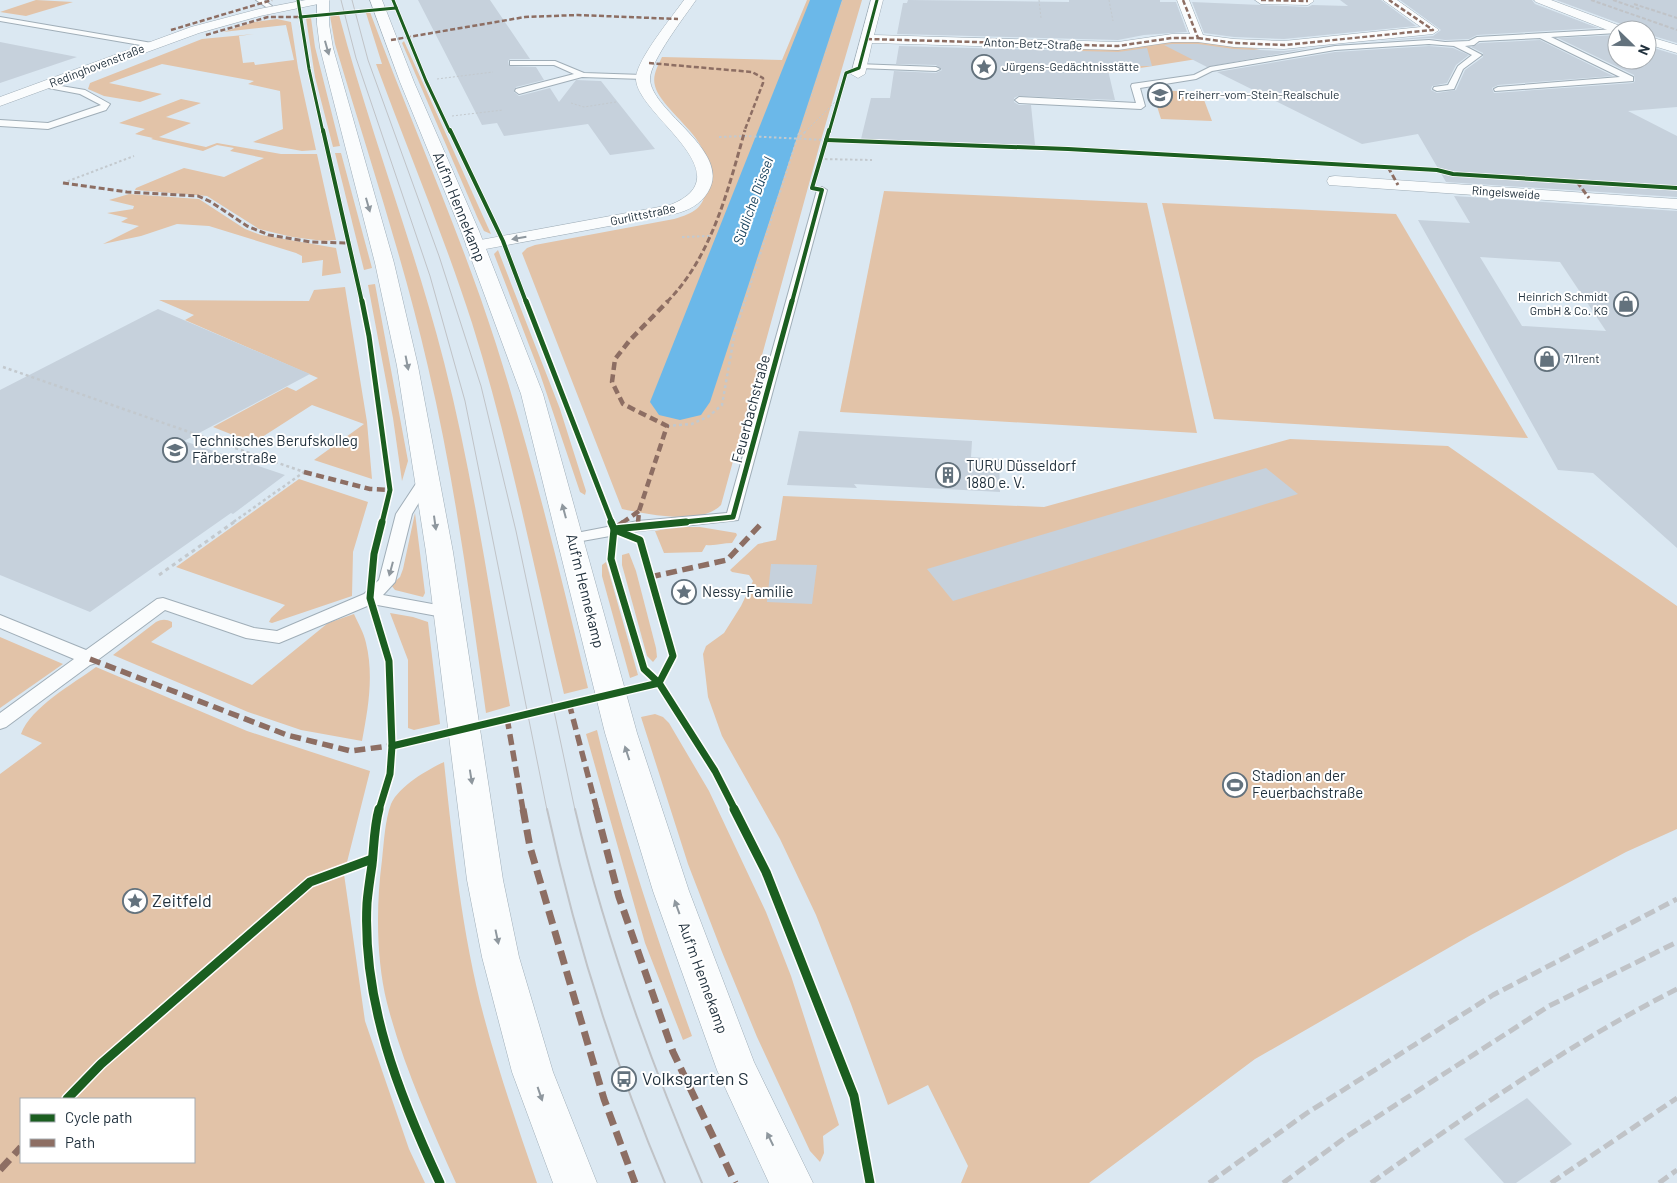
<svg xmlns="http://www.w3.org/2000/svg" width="1677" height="1183" font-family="Barlow,sans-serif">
<rect width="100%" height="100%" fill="#dbe8f2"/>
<g fill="#e2c3a8" fill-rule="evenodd">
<polygon points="36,0 73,2 26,16 0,12"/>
<path d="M807 0H862L821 140 721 505C701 526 647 514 622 509L522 253 527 248 535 245 674 219C694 213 703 209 707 187 714 150 692 134 669 108 664 102 657 94 655 86 652 75 658 66 662 57L782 60Z"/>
<path d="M370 12C411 123 460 232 496 344 532 457 560 572 588 688L564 694C534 570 510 444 472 323 444 236 408 151 376 64H382L366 13Z"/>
<path d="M339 15C370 132 414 245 444 362 473 475 489 592 510 706L486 713C470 598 455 481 428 367 403 258 367 152 335 44L330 16Z"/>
<polygon points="306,18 311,18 315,47 340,146 333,147 315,77"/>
<polygon points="277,19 291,22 298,68 316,150 302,151 253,142 283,129 280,91 248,84 254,81 162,64 109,83 162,94 140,102 104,96 88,89 90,83 202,39 254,34 239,36 243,63 254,62 255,65 294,60 286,25 223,32 254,22"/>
<polygon points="1183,40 1260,49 1090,76 1075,75 1075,48 1125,48"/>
<polygon points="404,41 491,234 484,231 478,219 402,43"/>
<polygon points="1152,90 1201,92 1212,121 1161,119"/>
<polygon points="181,99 201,103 166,117 191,123 159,137 206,147 217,143 281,154 317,154 336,240 324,241 292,237 259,229 207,196 135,190 136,188 184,168 224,177 264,158 230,151 234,148 217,145 203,151 151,139 153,138 135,134 145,129 119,123"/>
<polygon points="335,153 341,153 372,268 364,270"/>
<polygon points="884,191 1147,203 1197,433 840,412"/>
<polygon points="129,194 199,199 245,229 261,235 336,248 341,273 322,276 323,260 302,263 302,256 296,253 209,226 177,224 141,236 103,244 139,226 121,222 128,218 107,213 133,209 134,206 109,200"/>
<polygon points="1162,203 1396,214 1528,438 1214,419"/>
<polygon points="498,250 560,409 586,491 585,495 580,492 539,371 494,254"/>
<polygon points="375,284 408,461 402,481 393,418 368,285"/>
<polygon points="345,287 367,422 372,479 314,460 364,424 312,405 253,443 213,427 287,387 296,391 318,378 185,320 194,315 159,300 309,301 314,290"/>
<polygon points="1290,439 1448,446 1677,606 1677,829 1626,852 1471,935 1255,1059 1089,1183 961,1183 968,1166 928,1085 888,1105 851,1004 816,915 780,839 722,736 708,697 703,654 706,646 724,633 741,606 753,581 749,575 732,572 730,570 758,544 776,540 783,496 1044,507"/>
<polygon points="299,479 368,502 353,552 352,596 272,623 269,622 271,618 285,605 176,567"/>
<polygon points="415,513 425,593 423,597 395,590 391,585 400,577 403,569"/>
<path d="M676 527H700L736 533 737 535 732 543C723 543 716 546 706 545L702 552 664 553 655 531Z"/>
<polygon points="629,553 636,571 656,648 657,657 653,662 647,656 622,565 622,555"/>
<polygon points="606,562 638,675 630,678 602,576 602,565"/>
<polygon points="390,613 413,617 428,622 440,724 414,730 408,728 408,660"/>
<path d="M354 614C358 623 364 633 366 643 374 676 368 709 362 741L301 730 248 712 113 655 156 622C162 619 166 619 172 622V627L151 642 252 685 328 623Z"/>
<polygon points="0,637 63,664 0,708"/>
<path d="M96 667 247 731 370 771 344 874 365 1021 409 1149 425 1183H0V774L42 743 21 734C31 707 73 684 96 667ZM21 1099H194V1162H21Z"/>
<polygon points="655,714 663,717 669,723 709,791 766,912 791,976 839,1125 823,1136 824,1153 820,1162 810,1151 757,1037 722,952 688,864 641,717"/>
<path d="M597 730C622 834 656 936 692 1036L683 1040 645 943 586 734Z"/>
<path d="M444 762C453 847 462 934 484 1017 499 1073 518 1128 537 1183H456C430 1125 403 1065 387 1003 376 958 376 906 382 860 384 842 385 820 391 804 399 786 427 770 444 762Z"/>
</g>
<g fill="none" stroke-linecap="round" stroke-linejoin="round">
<polygon fill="#6bb8e9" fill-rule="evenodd" points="810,0 842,0 710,402 701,415 680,420 659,415 650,402"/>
</g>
<g fill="#c6d1dc" fill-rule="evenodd">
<polygon points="418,0 490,0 530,59 510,59 508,61 509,66 536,67 544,80 516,87 514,92 519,96 550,88 559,102 576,80 601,81 655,149 610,155 588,124 504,136 497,123 482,125"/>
<polygon points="908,0 1069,2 1069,0 1160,0 1160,2 1176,2 1187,32 1144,35 1118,40 897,34 903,3 907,3"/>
<polygon points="1340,0 1381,0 1416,26 1284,39 1234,37 1204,33 1192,2 1308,7 1312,5 1348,6"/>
<polygon points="1400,0 1532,0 1535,4 1598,28 1477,35 1469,39 1445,40 1429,38 1379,41 1433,36 1441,30"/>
<polygon points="1556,0 1677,0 1677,43 1647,34 1647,30 1627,30 1624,25"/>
<polygon points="1617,35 1617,60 1647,60 1647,46 1677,55 1677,107 1628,111 1677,136 1677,197 1446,182 1418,134 1362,144 1217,72 1335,52 1429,46 1453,48 1469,55 1456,65 1447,83 1432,86 1431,90 1437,93 1456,90 1465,70 1483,57 1483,53 1471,47 1480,43 1540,40 1613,76 1498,85 1492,88 1494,93 1633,83 1635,81 1634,75 1558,38"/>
<polygon points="0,42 77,57 0,83"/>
<polygon points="1172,44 1198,44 1234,49 1284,51 1310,48 1207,67 1164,45"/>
<polygon points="899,46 1118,52 1147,48 1152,66 1107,66 1115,100 1018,96 1014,98 1014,102 1019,105 1031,105 1035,145 861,139 871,98 890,98 894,71 936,73 942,70 936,65 896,64"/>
<path d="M1454 196 1677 211V548L1593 473 1558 470 1418 220 1470 223ZM1480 257 1560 262 1606 331 1522 326Z"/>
<polygon points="158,309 310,374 184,441 285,475 233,514 231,513 90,612 0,575 0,390"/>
<polygon points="799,431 972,441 971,457 999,459 1000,492 854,484 857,488 787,485"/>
<polygon points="1266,468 1298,494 953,601 927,569"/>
<polygon points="771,564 817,565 812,604 767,602"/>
<polygon points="1527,1098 1572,1144 1516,1183 1504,1183 1464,1139"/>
</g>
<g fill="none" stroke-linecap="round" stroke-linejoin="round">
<defs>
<g id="service">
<polygon points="256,0 264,0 272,6 266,7"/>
<polygon points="0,17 152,43 156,45 152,47 0,21"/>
<polygon points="1617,29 1620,30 1617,30 1617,33 1551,37 1633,77 1633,81 1495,91 1494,89 1498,87 1620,77 1540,38 1479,41 1474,45 1465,46 1482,55 1463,69 1454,89 1437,91 1433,89 1434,87 1448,85 1458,66 1472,55 1454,46 1429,44 1335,50 1212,71 1196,79 1140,88 1145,106 1141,109 1019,103 1015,100 1019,97 1136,103 1131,86 1132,84 1194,75 1210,67 1335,46 1429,40 1445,42 1469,41 1477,37"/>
<polygon points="510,61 555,61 584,73 643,75 647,77 643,79 582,77 519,94 515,91 516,89 574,74 554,65 510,65"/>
<polygon points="857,64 936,67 940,69 936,71 860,68 857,68"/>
<polygon points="43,83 85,90 110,104 106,110 48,129 0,126 0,120 48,123 101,105 80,94 43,87"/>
<polygon points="822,187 827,190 738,520 638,531 571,543 566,541 563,538 566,535 638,521 727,513 817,190"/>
<polygon points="428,472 433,473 435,476 412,514 395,582 383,595 454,608 456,612 454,616 448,618 372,604 279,643 246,638 165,610 99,659 96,663 90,665 6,727 0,729 0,713 74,659 0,628 0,615 86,650 157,599 163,598 254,628 277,631 364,594 379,580 396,514 423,473"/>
</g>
<g id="minor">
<polygon points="306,0 330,0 328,2 260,16 199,33 0,106 0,97 191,27 259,9"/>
<path d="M684 0H696C685 16 650 61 650 79 651 112 733 151 708 192 701 204 688 211 674 214L475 251 469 250 466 246 469 242 475 241 670 205C748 174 633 113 636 77 638 58 672 17 684 0Z"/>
<polygon points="871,0 883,0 874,35 1118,42 1172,34 1190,34 1177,0 1189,0 1203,35 1234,39 1284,41 1421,27 1383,0 1397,0 1439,30 1433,34 1284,49 1234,47 1198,42 1172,42 1118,50 872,43 865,74 858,78 851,74"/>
<polygon points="1255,0 1313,0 1314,1 1308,5 1261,4"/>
<polygon points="1534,0 1551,0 1623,27 1625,30 1617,30 1617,33 1615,33 1536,2"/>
<polygon points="1647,36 1677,45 1677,53 1647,44"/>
<polygon points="1335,176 1677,199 1677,209 1329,185 1327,181 1329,177"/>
</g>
<g id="primary">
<polygon points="317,0 329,0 329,24 333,48 394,263 418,366 453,552 503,880 519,957 553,1072 597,1183 553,1183 512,1072 482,957 467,880 426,552 397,366 375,263 320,48 317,24"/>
<polygon points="370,0 382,0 414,82 479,231 543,394 637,733 689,891 754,1062 813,1183 769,1183 717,1070 653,891 605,733 521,394 461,231 400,82"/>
</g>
</defs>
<use href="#service" stroke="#a0aeb8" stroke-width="2"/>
<use href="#minor" stroke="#a0aeb8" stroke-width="1"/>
<use href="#primary" stroke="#a0aeb8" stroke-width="1"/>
<g stroke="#c3c9ce" stroke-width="1" stroke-dasharray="2 2" stroke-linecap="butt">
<polyline points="1039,0 1041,18"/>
<polyline points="1109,0 1113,21"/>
<polyline points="437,79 493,72"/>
<polyline points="571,103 584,107 616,102"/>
<polyline points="452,116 503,110"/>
<polyline points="800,132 843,0"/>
<polyline points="805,132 838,99"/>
<polyline points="828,132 840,93"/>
</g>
<g stroke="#c3c9ce" stroke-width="2" stroke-dasharray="2.5 2.5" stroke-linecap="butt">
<polyline points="719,137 745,136 826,140"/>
<polyline points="800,137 807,130"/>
<polyline points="820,159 872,160"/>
<polyline points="817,168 829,130"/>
<polyline points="63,183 134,156"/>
<polyline points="682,237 710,236"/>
<polyline points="745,302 800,130"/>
</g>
<g stroke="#c3c9ce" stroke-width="2.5" stroke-dasharray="3 3" stroke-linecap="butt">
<polyline points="3,367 304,472 232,523"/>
<polyline points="667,426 692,424 709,416 722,405 735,331 745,301"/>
</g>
<polyline stroke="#c3c9ce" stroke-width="3" stroke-dasharray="4 4" stroke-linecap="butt" points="159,575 234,522"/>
<use href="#service" fill="#fafcfd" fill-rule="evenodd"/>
<use href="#minor" fill="#fafcfd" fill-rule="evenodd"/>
<use href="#primary" fill="#fafcfd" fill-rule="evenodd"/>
<g stroke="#c0c3c7" stroke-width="1">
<polyline points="341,0 356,58 430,276 465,401 547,810"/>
<polyline points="352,0 368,60 439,256 481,386 516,531 575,810"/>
</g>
<g stroke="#c0c3c7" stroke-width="2">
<path d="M547 809C575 938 614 1062 665 1183"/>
<path d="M575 809C605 938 650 1061 702 1183"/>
</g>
<g stroke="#c0c3c7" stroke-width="2" stroke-dasharray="4 2" stroke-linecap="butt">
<polyline points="1591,0 1677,30"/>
<polyline points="1613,0 1639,9"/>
<polyline points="1634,4 1677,18"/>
</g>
<g stroke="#c0c3c7" stroke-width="5" stroke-dasharray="11 5" stroke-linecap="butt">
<polyline points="1209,1183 1307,1113 1493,995 1677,899"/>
<polyline points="1283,1183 1346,1137 1549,1006 1677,942"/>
<path d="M1371 1183C1470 1113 1569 1044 1677 989"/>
<polyline points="1551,1183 1677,1098"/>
<polyline points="1659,1183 1677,1170"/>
</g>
<g stroke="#8d6e63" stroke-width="2.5" stroke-dasharray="5 2.5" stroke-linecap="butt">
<polyline points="1261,0 1308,1"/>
<polyline points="171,30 272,0"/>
<polyline points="206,35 268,17 304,17"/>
<polyline points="1198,38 1234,43 1284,45 1433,30 1389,0"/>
<polyline points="867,39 1118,46 1172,38 1198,38 1183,0"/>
<polyline points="391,40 525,17 578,15 678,19"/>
<polyline points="649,63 752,72 763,78 763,83 744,132"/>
</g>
<g stroke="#8d6e63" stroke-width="3" stroke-dasharray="6 3" stroke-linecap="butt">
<polyline points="1388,167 1398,185"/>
<polyline points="1577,182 1589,198"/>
<polyline points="63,183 127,192 198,196 211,202 247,226 269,235 311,242 349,243"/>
<path d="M667 302C712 256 728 190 745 130"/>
</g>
<g stroke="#8d6e63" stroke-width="4.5" stroke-dasharray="8 4.5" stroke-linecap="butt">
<polyline points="304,472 370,489 390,490"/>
<polyline points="622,523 639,511"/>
<polyline points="638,523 639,511 667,426 623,404 612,382 615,359 630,340 668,301"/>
</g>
<g stroke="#8d6e63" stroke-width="5.5" stroke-dasharray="11 5.5" stroke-linecap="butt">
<polyline points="618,526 624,522"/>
<polyline points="638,529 638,522"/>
<polyline points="650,577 727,560 760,525"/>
<polyline points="90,659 287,735 351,751 396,745"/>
<polyline points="569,703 597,810"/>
<polyline points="507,718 523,810"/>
</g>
<g stroke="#8d6e63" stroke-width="7" stroke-dasharray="14 7" stroke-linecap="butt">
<polyline points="523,809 530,847 604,1099 635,1183"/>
<polyline points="596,809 619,897 673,1052 735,1183"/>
<polyline points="0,1170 21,1147"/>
</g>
<defs>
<g id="cycleway-far4">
<polyline points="298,0 309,69 323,132"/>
<polyline points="393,0 426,81 450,132"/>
<polyline points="300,17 396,8"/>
<polyline points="829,132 846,73 859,68 877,0"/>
</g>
<g id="cycleway-far3">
<polyline points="323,130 362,302"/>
<polyline points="450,130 503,241 526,302"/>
<polyline points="826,140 1068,149 1437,170 1453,174 1677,188"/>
<polyline points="792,302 822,190 812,188 829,130"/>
</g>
<g id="cycleway-far2">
<polyline points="362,301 369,336 390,490 382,523"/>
<polyline points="526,301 612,523"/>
<polyline points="674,523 733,517 792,301"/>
</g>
<g id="cycleway-far1">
<polyline points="611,522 614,529 611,559 644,669 659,683 715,771 735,810"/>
<polyline points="614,529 686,522"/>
<polyline points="615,530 640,540 673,656 659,683"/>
<polyline points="392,746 659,683"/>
<polyline points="379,810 390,774 392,746 389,661 370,598 374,554 382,522"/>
</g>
<g id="cycleway">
<path d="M379 809C374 827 374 847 372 865 370 878 368 891 367 903 362 1002 399 1095 440 1183"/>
<polyline points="734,809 766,872 854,1096 870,1183"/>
<polyline points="67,1099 101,1064 310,882 372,859"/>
</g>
</defs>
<use href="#cycleway-far4" stroke="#fff" stroke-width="4.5"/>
<use href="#cycleway-far3" stroke="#fff" stroke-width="5.5"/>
<use href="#cycleway-far2" stroke="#fff" stroke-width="8"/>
<use href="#cycleway-far1" stroke="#fff" stroke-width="10"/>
<use href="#cycleway" stroke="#fff" stroke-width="12"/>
<use href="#cycleway-far4" stroke="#1b5e20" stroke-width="3"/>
<use href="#cycleway-far3" stroke="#1b5e20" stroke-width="4"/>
<use href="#cycleway-far2" stroke="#1b5e20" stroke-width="5"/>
<use href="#cycleway-far1" stroke="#1b5e20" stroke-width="7"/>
<use href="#cycleway" stroke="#1b5e20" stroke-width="9"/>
</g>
<defs><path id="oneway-solid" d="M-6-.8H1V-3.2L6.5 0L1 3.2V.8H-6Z" transform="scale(1.25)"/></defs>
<g fill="#8e979e">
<use href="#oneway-solid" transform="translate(327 48) rotate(74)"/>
<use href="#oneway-solid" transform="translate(368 205) rotate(74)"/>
<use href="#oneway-solid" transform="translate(519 238) rotate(170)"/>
<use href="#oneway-solid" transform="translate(407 363) rotate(79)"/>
<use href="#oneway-solid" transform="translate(564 511) rotate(-105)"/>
<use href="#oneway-solid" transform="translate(435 523) rotate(82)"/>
<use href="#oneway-solid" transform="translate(391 569) rotate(105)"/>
<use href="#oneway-solid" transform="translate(627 753) rotate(-108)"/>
<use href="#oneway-solid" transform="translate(471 777) rotate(81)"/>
<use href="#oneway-solid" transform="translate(677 907) rotate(-110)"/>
<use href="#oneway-solid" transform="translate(497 937) rotate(78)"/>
<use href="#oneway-solid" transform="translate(540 1094) rotate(71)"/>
<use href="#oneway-solid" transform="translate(770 1139) rotate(-116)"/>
</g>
<defs>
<symbol id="sight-ring" viewBox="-11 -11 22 22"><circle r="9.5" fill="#fff" stroke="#63727d" stroke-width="1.5"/><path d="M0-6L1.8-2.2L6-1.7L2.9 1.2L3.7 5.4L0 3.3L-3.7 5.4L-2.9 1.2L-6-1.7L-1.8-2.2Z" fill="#63727d"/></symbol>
<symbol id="school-ring" viewBox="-11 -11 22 22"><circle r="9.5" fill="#fff" stroke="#63727d" stroke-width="1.5"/><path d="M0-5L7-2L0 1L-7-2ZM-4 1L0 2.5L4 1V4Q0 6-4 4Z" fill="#63727d"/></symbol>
<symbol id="shop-ring" viewBox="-11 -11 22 22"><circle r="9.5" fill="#fff" stroke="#63727d" stroke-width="1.5"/><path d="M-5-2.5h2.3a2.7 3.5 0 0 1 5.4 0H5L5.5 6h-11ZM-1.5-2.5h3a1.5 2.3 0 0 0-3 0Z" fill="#63727d"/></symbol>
<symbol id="building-ring" viewBox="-11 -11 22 22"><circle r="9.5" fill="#fff" stroke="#63727d" stroke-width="1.5"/><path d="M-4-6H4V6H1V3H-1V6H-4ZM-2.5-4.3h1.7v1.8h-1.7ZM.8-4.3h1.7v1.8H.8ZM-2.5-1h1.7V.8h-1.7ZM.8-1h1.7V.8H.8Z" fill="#63727d"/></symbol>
<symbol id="stadium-ring" viewBox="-11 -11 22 22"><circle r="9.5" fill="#fff" stroke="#63727d" stroke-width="1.5"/><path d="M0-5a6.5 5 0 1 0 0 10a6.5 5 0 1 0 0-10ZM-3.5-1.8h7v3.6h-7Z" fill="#63727d"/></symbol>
<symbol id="bus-ring" viewBox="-11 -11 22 22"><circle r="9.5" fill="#fff" stroke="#63727d" stroke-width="1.5"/><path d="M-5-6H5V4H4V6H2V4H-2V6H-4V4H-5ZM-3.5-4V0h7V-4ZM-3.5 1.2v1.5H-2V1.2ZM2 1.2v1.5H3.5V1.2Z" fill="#63727d"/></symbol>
</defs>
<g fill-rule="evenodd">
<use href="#sight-ring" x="970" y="53" width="28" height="28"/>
<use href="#school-ring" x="1146" y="81" width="28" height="28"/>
<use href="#shop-ring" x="1612" y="290" width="28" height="28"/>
<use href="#shop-ring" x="1533" y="345" width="28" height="28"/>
<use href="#school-ring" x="161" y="436" width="28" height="28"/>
<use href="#building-ring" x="934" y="461" width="28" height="28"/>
<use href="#sight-ring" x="670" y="578" width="28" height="28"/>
<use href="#stadium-ring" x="1221" y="771" width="28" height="28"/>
<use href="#sight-ring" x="121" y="887" width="28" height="28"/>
<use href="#bus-ring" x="610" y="1065" width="28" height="28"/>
</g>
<g text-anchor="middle" stroke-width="4" stroke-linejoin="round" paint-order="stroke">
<g font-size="12" fill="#22323e" stroke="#fff">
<text transform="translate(1033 44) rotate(2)" y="4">Anton-Betz-Straße</text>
<text transform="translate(97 66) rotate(-21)" y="4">Redinghovenstraße</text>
<text transform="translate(1506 193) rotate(4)" y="4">Ringelsweide</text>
<text transform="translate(643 215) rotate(-12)" y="4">Gurlittstraße</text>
</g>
<g font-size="12" fill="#22323e" stroke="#fff" text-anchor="start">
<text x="1002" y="71">Jürgens-Gedächtnisstätte</text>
<text x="1178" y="99">Freiherr-vom-Stein-Realschule</text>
<text x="1608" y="301" text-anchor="end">Heinrich Schmidt<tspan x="1608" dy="14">GmbH &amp; Co. KG</tspan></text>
<text x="1564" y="363">711rent</text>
</g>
<g font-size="14" font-style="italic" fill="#1a445f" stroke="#fff">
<text transform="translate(753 201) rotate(-70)" y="5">Südliche Düssel</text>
</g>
<g font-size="15" fill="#22323e" stroke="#fff">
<text transform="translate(459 207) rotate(68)" y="5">Auf'm Hennekamp</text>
<text transform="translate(751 409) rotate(-75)" y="5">Feuerbachstraße</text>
<text transform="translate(585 591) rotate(76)" y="5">Auf'm Hennekamp</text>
<text transform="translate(703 978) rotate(70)" y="5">Auf'm Hennekamp</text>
</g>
<g font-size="15" fill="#22323e" stroke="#fff" text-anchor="start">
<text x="192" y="446">Technisches Berufskolleg<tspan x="192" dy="17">Färberstraße</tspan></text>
<text x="966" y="471">TURU Düsseldorf<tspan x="966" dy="17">1880 e. V.</tspan></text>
<text x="702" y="597">Nessy-Familie</text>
<text x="1252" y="781">Stadion an der<tspan x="1252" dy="17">Feuerbachstraße</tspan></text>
</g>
<g font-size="18" fill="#22323e" stroke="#fff" text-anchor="start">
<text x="152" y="907">Zeitfeld</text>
<text x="642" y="1085">Volksgarten S</text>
</g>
</g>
<rect x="20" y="1098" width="175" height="65" fill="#ffffff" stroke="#a7adb2"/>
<rect x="30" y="1114" width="25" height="8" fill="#1b5e20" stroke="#a7adb2"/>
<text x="65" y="1123" font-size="15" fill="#22323e">Cycle path</text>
<rect x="30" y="1139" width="25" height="8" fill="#8d6e63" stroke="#a7adb2"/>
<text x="65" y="1148" font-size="15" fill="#22323e">Path</text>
<g transform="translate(1632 45) rotate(113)"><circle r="24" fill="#ffffff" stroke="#a7adb2"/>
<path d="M0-4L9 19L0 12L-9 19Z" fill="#63727d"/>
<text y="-8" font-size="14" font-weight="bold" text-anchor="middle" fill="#22323e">N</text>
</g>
</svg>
